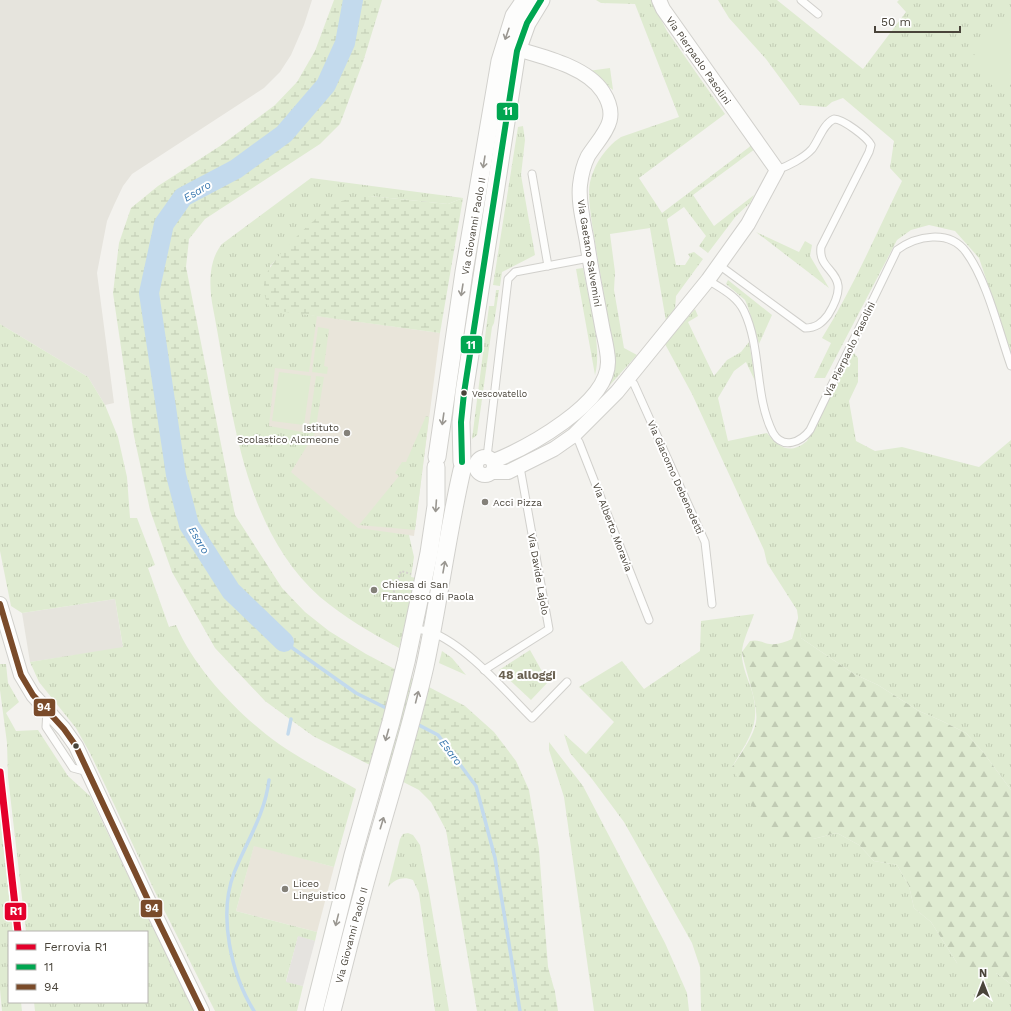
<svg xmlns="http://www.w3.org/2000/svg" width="1011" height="1011" font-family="'Work Sans',sans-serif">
<defs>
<pattern id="grass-tufts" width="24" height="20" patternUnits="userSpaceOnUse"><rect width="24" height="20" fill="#dfebd1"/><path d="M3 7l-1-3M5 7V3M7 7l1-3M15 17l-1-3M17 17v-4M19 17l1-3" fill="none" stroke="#c1cbb4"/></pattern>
<pattern id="forest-firs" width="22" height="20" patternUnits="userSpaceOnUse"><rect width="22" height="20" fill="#dfebd1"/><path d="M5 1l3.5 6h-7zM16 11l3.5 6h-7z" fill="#c1cbb4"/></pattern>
<pattern id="wetland-marsh" width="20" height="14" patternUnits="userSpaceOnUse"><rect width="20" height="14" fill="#dfebd1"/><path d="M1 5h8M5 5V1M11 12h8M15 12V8" fill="none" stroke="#c1cbb4"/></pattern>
</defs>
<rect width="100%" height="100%" fill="#f3f2ee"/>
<g fill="#e6e4dd">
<polygon points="0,0 312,0 304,25 291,55 280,72 264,88 132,174 123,186 114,205 107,221 97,273 114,403 105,405 88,377 0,324"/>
<polygon points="115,599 123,648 30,662 22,613"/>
</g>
<g fill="#e9e5da">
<polygon points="317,316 440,333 414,536 393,533 385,536 297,516 263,413 268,356"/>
<polygon points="254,845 334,867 317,932 236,911"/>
</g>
<g fill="url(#grass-tufts)">
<path d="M596 0H651L667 31 725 114 639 178 662 213 752 145 755 149 693 195 714 226 754 195 750 203 736 216 708 253 699 246 706 236 684 207 667 219 676 265H685L690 257 688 254 694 252 703 259 676 296 675 310 666 321 650 228 610 234 615 272 614 290 624 348 637 355 609 386 613 374 615 360C609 325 603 290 597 254 594 234 589 211 589 191 590 170 604 148 621 137L679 117 635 4 601 3Z"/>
<path d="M718 0H777L863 69 906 12 897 2 899 0H1011V353L979 258 955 231 929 225 911 230 897 240 825 378H814L831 343 822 338C853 288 876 234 902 181L890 168 894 141 843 98 832 102 826 107 800 105 766 59 729 18Z"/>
<polygon points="610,68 613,90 588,71"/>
<polygon points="523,126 525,140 521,175 535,255 502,272 500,286 493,285 518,127"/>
<path d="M311 178 463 198 448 204 370 196 311 224 270 266 271 309 317 316 309 372 275 368 269 426 308 433 316 376 324 377 315 433 291 472 358 528 409 535 414 557 411 577 416 578 399 648C371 633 344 617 320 597 241 527 232 406 213 308 209 287 208 261 222 244Z"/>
<polygon points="756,232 799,252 805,241 812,245 810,256 829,288"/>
<path d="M583 268C588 297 603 349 595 375L576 269Z"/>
<polygon points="728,280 772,315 759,344 748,307 745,300 726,284"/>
<polygon points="496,290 499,290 494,323 492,327 477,435 472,439 489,306 494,306"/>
<path d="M695 309 698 316 688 322 714 376 727 360 741 352 749 342 756 383 746 362 734 371 718 398 728 441 767 433C779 448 790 455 807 441L847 361 854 353 858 358V382L849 401 856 441 875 451 902 447 979 467 1011 440V790L983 752 966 733 942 721 919 711 878 685 854 674 801 638 797 610 767 563 764 550 692 394 665 344Z"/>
<path d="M0 324 88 377 105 405 118 437 127 477 130 518H137L155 565 148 568 169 627 176 625C195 670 240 716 279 744 303 761 331 774 356 789L334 867 254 846 236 911 317 932 315 941 298 937 286 981 303 986 297 1011H215L155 892 91 755 76 728 39 682 30 662 123 647 115 599 22 613 11 606 0 551Z"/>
<polygon points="318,327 329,329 324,366 328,367 327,374 312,372"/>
<polygon points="426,416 429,417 415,530 359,525 399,476 395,473 402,462 406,462"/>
<path d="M754 614C751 624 742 642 742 652 741 663 747 677 751 688 762 723 750 737 732 767L813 839 837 833 859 845 874 861 897 865 909 886 914 908 931 922 957 963 996 973 1011 984V1011H701L700 967 692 943 624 822 592 779 570 753 564 734 586 754 614 722 579 687 622 661 644 689 700 651 701 621Z"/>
<polygon points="530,650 548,682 531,700 499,670"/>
<polygon points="442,651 452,658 466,675 439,663"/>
<polygon points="0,664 6,664 8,683 19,702 6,713 16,731 38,730 68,776 90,796 153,928 197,1011 35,1011 34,1002 147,1002 147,932 26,932 8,777 7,743 0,690"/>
<polygon points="549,742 583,786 665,943 687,993 689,1011 594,1011 564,797 549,750"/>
<polygon points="0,814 13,932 9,932 9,1002 21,1002 22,1011 2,1011 0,989"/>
<path d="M408 833 413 835 420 845 428 886 449 1011H435L419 893 413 880C403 876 395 879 388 887L400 839 403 834Z"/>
</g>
<path fill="url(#forest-firs)" d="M799 615 801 638 854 674 878 685 919 711 942 721 966 733 983 752 1011 790V984L996 973 974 980 957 963 931 922 914 908 909 886 897 865 874 861 859 845 837 833 813 839 788 840 765 829 742 788 732 767C740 755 754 736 756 722 759 706 745 670 742 652L750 641C759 639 762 643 770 644 778 645 785 642 792 639Z"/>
<g fill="url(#wetland-marsh)">
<polygon points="334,0 382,0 363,62 340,124 320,144 205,219 189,239 186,267 235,515 282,588 305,612 329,631 366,654 465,706 494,732 516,761 529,790 539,849 548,967 555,992 558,1011 477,1011 446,830 431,802 419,790 313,736 265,701 215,648 172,572 150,510 134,436 113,293 119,243 131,208 158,186 220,146 275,105 297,82 315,51"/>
<path d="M370 196 448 204 463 198 440 333 271 310C265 300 262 290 265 278 269 260 323 209 339 202 348 198 360 198 370 196Z"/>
</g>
<g fill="#dfebd1">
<polygon points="1011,14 1011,84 1002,94 967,63"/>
<polygon points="279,372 311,376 304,425 272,421"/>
</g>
<polygon fill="#e5e3df" points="298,936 315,941 303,986 286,982"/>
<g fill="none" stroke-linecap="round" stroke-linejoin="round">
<g stroke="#c3daed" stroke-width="3.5">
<polyline points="284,642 356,693 390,710"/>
<polyline points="415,723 438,735 476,786 495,858 520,1011"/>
<polyline points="288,734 291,719"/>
<path d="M254 1011C231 974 218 915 234 873 247 841 265 814 269 780"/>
</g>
<polyline stroke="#c3daed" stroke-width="20" points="284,642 231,591 189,525 176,475 149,293 164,224 183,197 236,169 284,134 326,85 345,43 353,0"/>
<defs>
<g id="service">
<polyline points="801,0 818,14"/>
<polyline points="532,174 548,266"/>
<path d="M719 265 805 328C816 328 822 323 828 315 856 270 817 275 821 247L869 152 871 145C867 137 843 119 834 119 823 124 819 140 812 149 804 158 788 166 777 170"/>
<path d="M708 280C722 289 737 296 744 311 762 349 754 396 773 433 783 450 801 442 810 430L897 250C916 236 949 229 966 252 987 280 999 332 1011 366"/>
<polyline points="628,379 634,384 705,542 712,604"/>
<polyline points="574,435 579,442 649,620"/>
<polyline points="487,457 508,279 515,272 589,258"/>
<path d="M413 628C419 630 426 630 431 632 466 645 505 691 532 718L567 682"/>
<polyline points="484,670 549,629 520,467"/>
<polyline points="47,710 46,727 73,768 88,772"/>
</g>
<g id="minor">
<circle cx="485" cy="466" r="9"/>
<path d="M494 461C528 447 608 404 608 362 608 350 604 337 602 326 597 298 591 270 587 242 584 224 578 203 580 185 581 176 584 164 588 156 603 133 621 120 603 92 587 67 544 57 517 49"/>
<polyline points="493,472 508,472 554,449 574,435 617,392 708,280 748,224 777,170 663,9 659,0"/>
<polyline points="0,604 21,675 33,695 64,729 76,746 148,900 202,1011"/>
</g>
<g id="tertiary">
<polyline points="437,457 464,272 500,61 514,16 525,0"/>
<polyline points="462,462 461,422 464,393 517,51 527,23 541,0"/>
<polyline points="314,1011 353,855 391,722 406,662 429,553 436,506 436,467"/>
<path d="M332 1011C345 961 357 911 371 862 389 797 410 732 425 666 439 601 447 535 462 470"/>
</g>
</defs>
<use href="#service" stroke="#d1d0cc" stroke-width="9"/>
<use href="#minor" stroke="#d1d0cc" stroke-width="16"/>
<use href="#tertiary" stroke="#d1d0cc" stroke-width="19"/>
<polyline stroke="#d3d1cc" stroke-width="2" stroke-dasharray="2 2" stroke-linecap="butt" points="391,600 401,571 411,574"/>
<use href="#service" stroke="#fdfdfc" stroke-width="7"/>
<use href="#minor" stroke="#fdfdfc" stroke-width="14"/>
<use href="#tertiary" stroke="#fdfdfc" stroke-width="17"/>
<defs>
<polyline id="bus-1" points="462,462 461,422 464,393 517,51 527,23 541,0"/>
<polyline id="bus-2" points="0,604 21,675 33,695 64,729 76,746 148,900 202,1011"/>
</defs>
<use href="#bus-1" stroke="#fff" stroke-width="9"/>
<use href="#bus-2" stroke="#fff" stroke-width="9"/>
<use href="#bus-1" stroke="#00a651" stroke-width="6"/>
<use href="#bus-2" stroke="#7a4b2a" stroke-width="6"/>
<defs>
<polyline id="rail-1" points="0,772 18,932"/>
</defs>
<use href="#rail-1" stroke="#fff" stroke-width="10"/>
<use href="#rail-1" stroke="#e4002b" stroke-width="7"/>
</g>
<defs><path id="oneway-shaft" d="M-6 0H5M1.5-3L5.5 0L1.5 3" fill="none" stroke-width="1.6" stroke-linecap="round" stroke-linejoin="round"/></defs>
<g stroke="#9a9791">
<use href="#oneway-shaft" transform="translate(507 34) rotate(109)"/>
<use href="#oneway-shaft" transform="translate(484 162) rotate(99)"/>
<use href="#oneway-shaft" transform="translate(462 290) rotate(99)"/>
<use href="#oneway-shaft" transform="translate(443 419) rotate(98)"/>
<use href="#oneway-shaft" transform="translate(436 506) rotate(94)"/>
<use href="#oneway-shaft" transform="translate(444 567) rotate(-80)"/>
<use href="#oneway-shaft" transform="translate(417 697) rotate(-76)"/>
<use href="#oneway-shaft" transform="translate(387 735) rotate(106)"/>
<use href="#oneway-shaft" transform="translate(382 823) rotate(-73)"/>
<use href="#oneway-shaft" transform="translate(337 920) rotate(104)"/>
</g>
<g fill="#49443a" stroke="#fff" stroke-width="1.5">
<circle cx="464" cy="393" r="3.5"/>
<circle cx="76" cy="746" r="3.5"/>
</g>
<g fill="#848179" stroke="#fff" stroke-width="1.5">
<circle cx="347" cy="433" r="4"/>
<circle cx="485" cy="502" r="4"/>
<circle cx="374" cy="590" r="4"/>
<circle cx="285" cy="889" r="4"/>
</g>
<g text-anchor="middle" stroke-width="4" stroke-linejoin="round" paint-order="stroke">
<g font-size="9" fill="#49443a" stroke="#fff" text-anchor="start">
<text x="472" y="397">Vescovatello</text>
</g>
<g font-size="10" fill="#49443a" stroke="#fff">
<text transform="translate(699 60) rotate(55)" y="4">Via Pierpaolo Pasolini</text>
<text transform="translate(473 226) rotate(-80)" y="4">Via Giovanni Paolo II</text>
<text transform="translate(590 253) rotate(81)" y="4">Via Gaetano Salvemini</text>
<text transform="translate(849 349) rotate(-64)" y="4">Via Pierpaolo Pasolini</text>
<text transform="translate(676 477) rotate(66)" y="4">Via Giacomo Debenedetti</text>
<text transform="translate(613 527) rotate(69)" y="4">Via Alberto Moravia</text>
<text transform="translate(539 574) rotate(80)" y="4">Via Davide Lajolo</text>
<text transform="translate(351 935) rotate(-75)" y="4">Via Giovanni Paolo II</text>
</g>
<g font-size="10" fill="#49443a" stroke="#fff" text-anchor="start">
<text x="339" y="431" text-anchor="end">Istituto<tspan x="339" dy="12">Scolastico Alcmeone</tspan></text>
<text x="493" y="506">Acci Pizza</text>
<text x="382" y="588">Chiesa di San<tspan x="382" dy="12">Francesco di Paola</tspan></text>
<text x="293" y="887">Liceo<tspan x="293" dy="12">Linguistico</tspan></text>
</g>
<g font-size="11" font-style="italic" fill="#3a78af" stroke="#fff">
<text transform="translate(197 191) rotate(-31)" y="4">Esaro</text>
<text transform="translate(199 540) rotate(59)" y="4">Esaro</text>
<text transform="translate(451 752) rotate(53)" y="4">Esaro</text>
</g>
<g font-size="12" font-weight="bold" fill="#6b6252" stroke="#fff">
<text x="527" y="679">48 alloggi</text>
</g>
</g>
<g stroke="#fff" stroke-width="1.5">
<rect x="496" y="102" width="23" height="19" rx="4" fill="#00a651"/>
<rect x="460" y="335" width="23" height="19" rx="4" fill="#00a651"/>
<rect x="33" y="698" width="23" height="19" rx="4" fill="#7a4b2a"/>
<rect x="140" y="899" width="23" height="19" rx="4" fill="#7a4b2a"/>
<rect x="4" y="902" width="23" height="19" rx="4" fill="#e4002b"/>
</g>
<g font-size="11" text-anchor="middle" font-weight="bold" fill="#fff">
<text x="508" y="115">11</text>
<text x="471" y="349">11</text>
<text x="44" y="711">94</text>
<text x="152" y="912">94</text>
<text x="16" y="915">R1</text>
</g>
<rect x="8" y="931" width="140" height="72" fill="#ffffff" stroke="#b6b4b0"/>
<rect x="16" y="944" width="20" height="6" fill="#e4002b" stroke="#b6b4b0"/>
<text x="44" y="951" font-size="12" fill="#49443a">Ferrovia R1</text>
<rect x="16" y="964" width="20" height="6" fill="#00a651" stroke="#b6b4b0"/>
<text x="44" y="971" font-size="12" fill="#49443a">11</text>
<rect x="16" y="984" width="20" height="6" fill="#7a4b2a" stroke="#b6b4b0"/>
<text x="44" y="991" font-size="12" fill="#49443a">94</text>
<g transform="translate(983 983)" stroke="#ffffff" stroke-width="3" paint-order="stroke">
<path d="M0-3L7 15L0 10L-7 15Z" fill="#49443a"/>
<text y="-6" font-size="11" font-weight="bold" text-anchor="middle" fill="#49443a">N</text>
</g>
<path d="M875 26v6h85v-6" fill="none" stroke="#49443a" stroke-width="2"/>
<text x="881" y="26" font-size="12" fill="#49443a" stroke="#ffffff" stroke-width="3" paint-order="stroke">50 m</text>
</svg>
